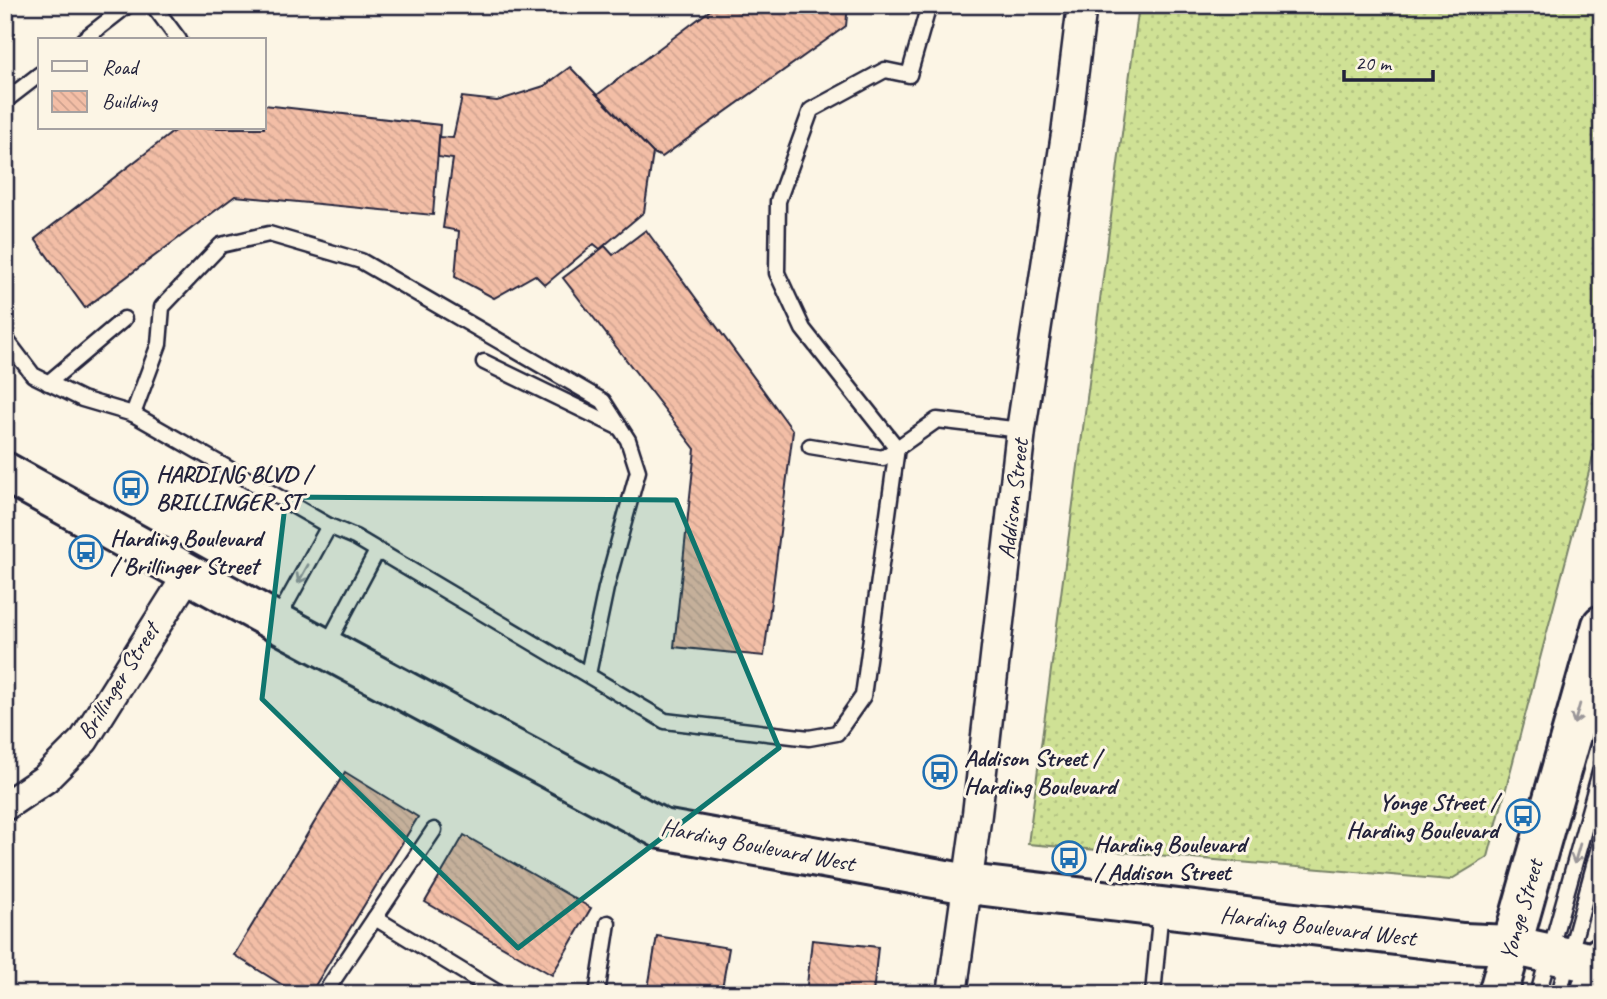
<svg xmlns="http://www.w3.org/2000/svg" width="1607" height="999" font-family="Caveat,sans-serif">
<defs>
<pattern id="grass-dots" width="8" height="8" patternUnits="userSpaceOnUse" patternTransform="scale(1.75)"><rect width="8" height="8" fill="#cfe195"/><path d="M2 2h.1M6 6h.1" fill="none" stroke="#b1c181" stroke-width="1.8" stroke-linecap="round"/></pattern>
<pattern id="building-back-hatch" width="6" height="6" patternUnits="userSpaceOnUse" patternTransform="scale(1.75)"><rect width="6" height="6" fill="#f3bea6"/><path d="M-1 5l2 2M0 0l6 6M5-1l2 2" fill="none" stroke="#d0a390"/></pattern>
</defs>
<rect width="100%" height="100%" fill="#fcf5e5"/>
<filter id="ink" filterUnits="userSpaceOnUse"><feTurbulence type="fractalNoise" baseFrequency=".0143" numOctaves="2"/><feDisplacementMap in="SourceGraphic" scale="14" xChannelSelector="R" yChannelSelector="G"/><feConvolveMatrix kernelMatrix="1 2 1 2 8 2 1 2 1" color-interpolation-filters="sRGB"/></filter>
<g filter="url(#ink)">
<polygon fill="url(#grass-dots)" stroke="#788268" stroke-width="2" points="1139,5 1602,5 1602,422 1488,857 1450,880 1028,844"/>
<g fill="url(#building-back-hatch)" stroke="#22223b" stroke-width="2">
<polygon points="717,5 848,5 846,26 662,157 653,153 597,95"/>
<polygon points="570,67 653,153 644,212 600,249 594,244 545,285 535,275 494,298 455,277 459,231 443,228 453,159 438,157 439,137 453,138 462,97 497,101 544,86"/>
<polygon points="264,105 440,125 433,215 235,196 85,308 35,239 178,128 264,128"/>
<polygon points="646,230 793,431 764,656 674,647 695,449 563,278 605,246 613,255"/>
<polygon points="345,772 418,817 310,994 297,994 234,955"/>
<polygon points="464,835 591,908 552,975 425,902"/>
<polygon points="657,936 729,948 721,994 647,994"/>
<polygon points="812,940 878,947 873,994 806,994"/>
</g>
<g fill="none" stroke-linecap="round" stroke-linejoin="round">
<defs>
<g id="lane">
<polyline points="153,5 179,40"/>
<polyline points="83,40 128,5"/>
<polyline points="5,101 40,74"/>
<polyline points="5,338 33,375 82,399 133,414 329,526 355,537 665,721 809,738 837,733 863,696 897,448 803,329 777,273 778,201 811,110 885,70 909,75 929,5"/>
<polyline points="484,362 620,428"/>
<polyline points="48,383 124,319"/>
<polyline points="133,414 159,344 162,307 221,245 269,234 361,261 603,401 628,440 638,471 606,588 588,674"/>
<polyline points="810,446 883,458 937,420 1021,430"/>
<polyline points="277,620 329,526"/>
<polyline points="326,647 376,553"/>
<polyline points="375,918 500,994"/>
<polyline points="324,994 434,830"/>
<polyline points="597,994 608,923"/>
<polyline points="1153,994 1161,908"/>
<polyline points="1538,994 1602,765"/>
<polyline points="1559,994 1602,836"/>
</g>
<g id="street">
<polyline points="5,806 45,779 84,740 189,573"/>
<polyline points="952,994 977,814 1021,430 1066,134 1082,5"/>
</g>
<polyline id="secondary" points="5,472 276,622 662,829 968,884 1463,943 1511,945 1602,965"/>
<g id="primary">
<polyline points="1498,994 1602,625"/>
<polyline points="1590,994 1602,956"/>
</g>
</defs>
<use href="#lane" stroke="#22223b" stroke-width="19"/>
<use href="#street" stroke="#22223b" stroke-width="33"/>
<use href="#secondary" stroke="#22223b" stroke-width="44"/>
<use href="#primary" stroke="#22223b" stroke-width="44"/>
<use href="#lane" stroke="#fcf5e5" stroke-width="14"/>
<use href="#street" stroke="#fcf5e5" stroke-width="28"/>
<use href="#secondary" stroke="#fcf5e5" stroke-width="38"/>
<use href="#primary" stroke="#fcf5e5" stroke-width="38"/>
</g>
<defs><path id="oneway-shaft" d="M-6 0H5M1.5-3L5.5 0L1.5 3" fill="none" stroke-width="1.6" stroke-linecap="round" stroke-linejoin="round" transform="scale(1.75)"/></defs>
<g stroke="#9a9698">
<use href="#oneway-shaft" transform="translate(303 574) rotate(119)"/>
<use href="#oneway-shaft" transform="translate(1577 714) rotate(106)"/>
<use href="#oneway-shaft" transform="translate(1577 854) rotate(106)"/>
</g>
</g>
<path fill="#0f766e" fill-opacity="0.2" stroke="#0f766e" stroke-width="5" stroke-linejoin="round" d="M286 497 676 500 779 748 518 948 262 699Z"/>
<defs>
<symbol id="bus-ring" viewBox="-11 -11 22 22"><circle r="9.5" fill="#fcf5e5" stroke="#1f6fb2" stroke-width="1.5"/><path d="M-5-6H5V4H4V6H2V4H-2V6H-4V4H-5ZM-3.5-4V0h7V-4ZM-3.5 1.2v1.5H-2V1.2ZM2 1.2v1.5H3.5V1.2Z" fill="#1f6fb2"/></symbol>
</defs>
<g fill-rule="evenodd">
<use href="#bus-ring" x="112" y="469" width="38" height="38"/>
<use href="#bus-ring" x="67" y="533" width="38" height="38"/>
<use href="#bus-ring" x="921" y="753" width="38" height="38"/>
<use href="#bus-ring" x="1504" y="797" width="38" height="38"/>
<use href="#bus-ring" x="1050" y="839" width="38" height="38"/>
</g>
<g text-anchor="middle" stroke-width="6" stroke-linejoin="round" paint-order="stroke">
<g font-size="24" font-weight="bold" fill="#22223b" stroke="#fcf5e5" text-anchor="start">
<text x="156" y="482">HARDING BLVD /<tspan x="156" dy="28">BRILLINGER ST</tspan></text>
<text x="110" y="546">Harding Boulevard<tspan x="110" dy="28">/ Brillinger Street</tspan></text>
<text x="964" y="766">Addison Street /<tspan x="964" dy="28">Harding Boulevard</tspan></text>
<text x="1498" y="810" text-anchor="end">Yonge Street /<tspan x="1498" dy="28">Harding Boulevard</tspan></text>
<text x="1094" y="852">Harding Boulevard<tspan x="1094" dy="28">/ Addison Street</tspan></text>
</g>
<g font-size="24" fill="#22223b" stroke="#fcf5e5">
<text transform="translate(1013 499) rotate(-83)" y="8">Addison Street</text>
<text transform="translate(118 681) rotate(-58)" y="8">Brillinger Street</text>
<text transform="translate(758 845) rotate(11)" y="8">Harding Boulevard West</text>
<text transform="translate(1521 910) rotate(-74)" y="8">Yonge Street</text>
<text transform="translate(1318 926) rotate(7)" y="8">Harding Boulevard West</text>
</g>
</g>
<rect width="1607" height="999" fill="none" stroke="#fcf5e5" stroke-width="28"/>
<rect x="14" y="14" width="1579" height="971" fill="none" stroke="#22223b" stroke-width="2.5" filter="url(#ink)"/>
<rect x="38" y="38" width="228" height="91" fill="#fcf5e5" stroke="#a5a1a1" stroke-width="2"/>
<rect x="52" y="61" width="35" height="10" fill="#fcf5e5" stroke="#a5a1a1" stroke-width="2"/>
<text x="102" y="74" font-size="21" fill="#22223b">Road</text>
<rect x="52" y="91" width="35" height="21" fill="url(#building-back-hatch)" stroke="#a5a1a1" stroke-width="2"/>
<text x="102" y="108" font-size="21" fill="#22223b">Building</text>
<path d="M1344 70v10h89v-10" fill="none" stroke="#22223b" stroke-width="3.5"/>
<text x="1355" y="70" font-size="21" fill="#22223b" stroke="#fcf5e5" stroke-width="5" paint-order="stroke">20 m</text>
</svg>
